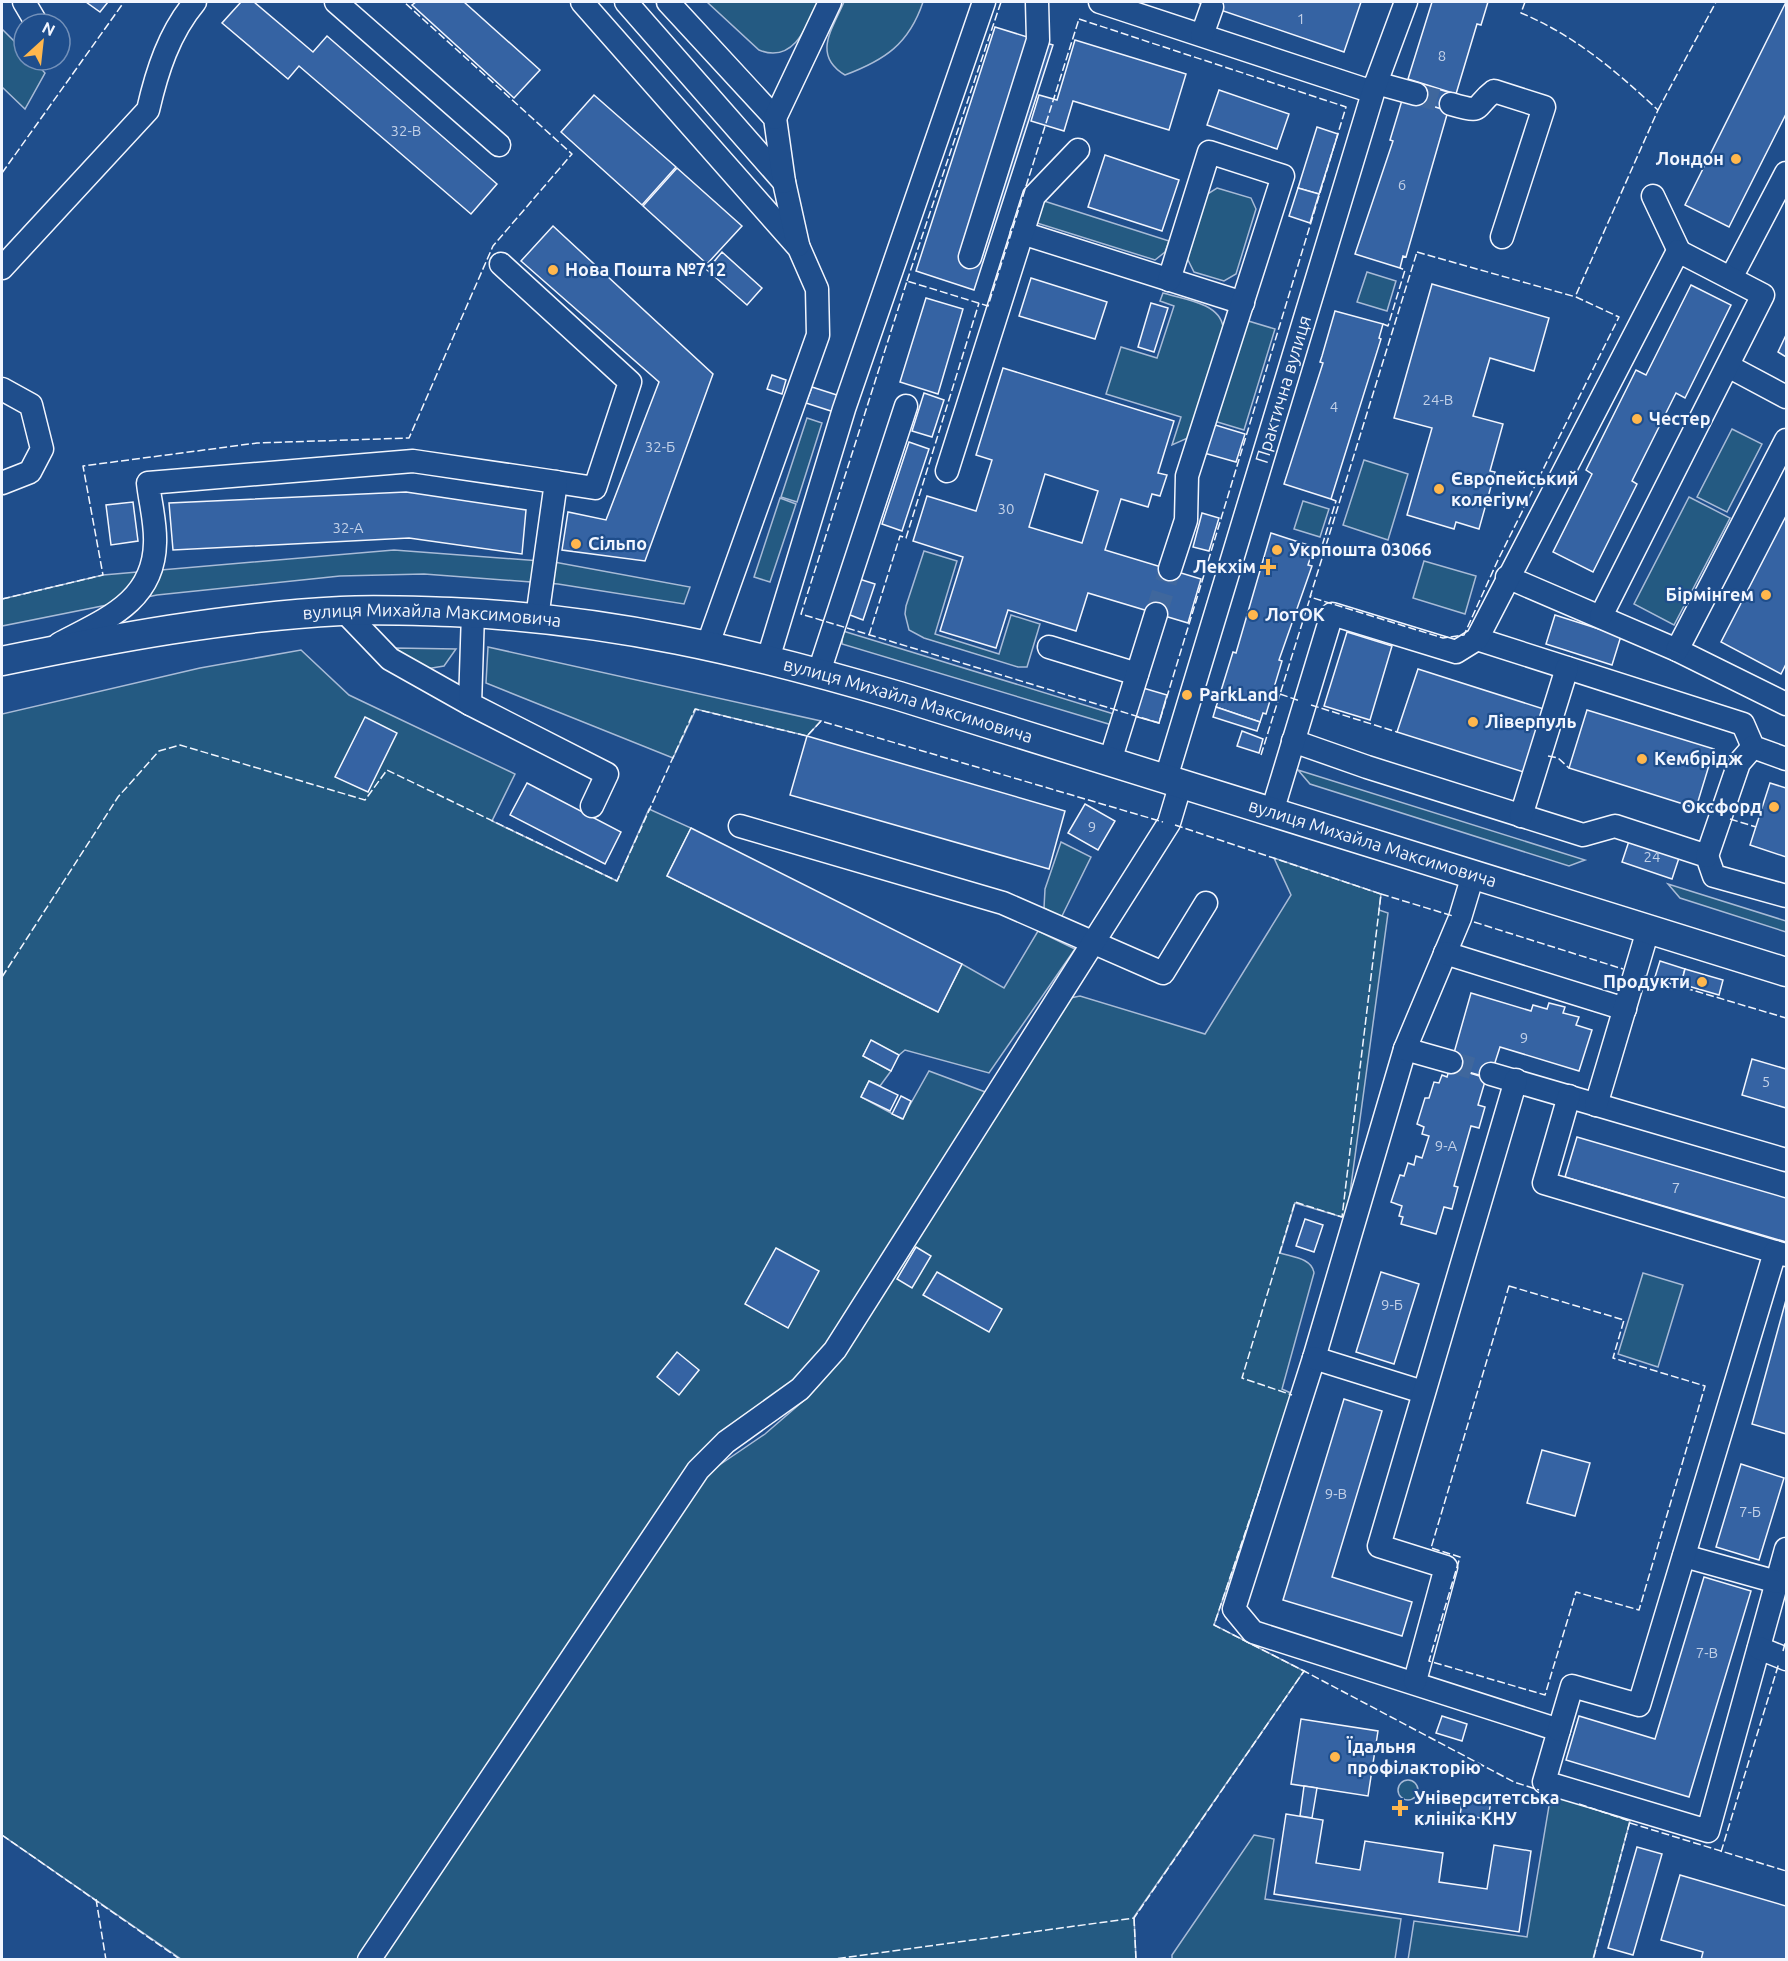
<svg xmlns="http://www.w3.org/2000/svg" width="1788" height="1961" font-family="Ubuntu,sans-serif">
<rect width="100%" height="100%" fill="#1f4e8c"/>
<g fill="#245a82" stroke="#a8bbd7" stroke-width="1.5">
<path d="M707 2H818C807 27 793 64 759 50Z"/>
<path d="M844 2H923C909 44 885 60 845 75 812 55 832 30 844 2Z"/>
<polygon points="2,29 24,51 24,60 33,60 45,73 25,109 2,87"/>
<polygon points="1217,188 1251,198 1256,209 1236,274 1224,281 1194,272 1187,258 1206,195"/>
<polygon points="1044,201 1169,241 1165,252 1155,260 1037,223"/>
<polygon points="1367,272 1396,281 1387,311 1357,302"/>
<path d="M1163 293C1183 299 1220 303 1223 327L1190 437 1172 445 1181 417 1106 394 1121 347 1157 358 1174 306 1160 301Z"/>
<polygon points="1245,320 1275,329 1244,430 1214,421"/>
<polygon points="807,418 822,423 797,502 781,497"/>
<polygon points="1732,429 1762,444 1727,512 1697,497"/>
<polygon points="1364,460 1408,474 1388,540 1343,525"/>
<polygon points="1689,497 1730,518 1674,625 1634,604"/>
<polygon points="780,498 796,504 770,582 754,577"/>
<polygon points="1303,501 1329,509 1320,537 1294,529"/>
<polygon points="394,550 554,562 690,587 684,604 558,584 424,574 340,576 157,595 2,626 2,599 103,575"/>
<polygon points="924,551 957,561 935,634 999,654 1011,615 1040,624 1027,667 1018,667 924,638 909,630 905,614 906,606"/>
<polygon points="1424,561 1476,576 1465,614 1413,598"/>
<polygon points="843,631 1117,715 1112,725 842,644"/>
<polygon points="488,647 821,721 807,736 696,709 673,758 486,683"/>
<polygon points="395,648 456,649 444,666 426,669"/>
<path d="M301 650 349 695 515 774 492 821 617 881 649 809 691 828 667 876 938 1012 962 964 1004 988 1038 931 1075 949 989 1073 905 1050 899 1055 871 1041 863 1056 891 1071 880 1086 869 1081 861 1097 902 1119 929 1071 988 1093 828 1350 712 1470 765 1434 809 1396 1065 999 1080 996 1205 1034 1291 895 1274 858 1381 894 1379 910 1388 913 1347 1215 1342 1217 1295 1203 1280 1253C1292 1257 1312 1258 1314 1273L1282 1389 1293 1394 1214 1625 1304 1671 1134 1917 1136 1959H181L2 1835V714L200 668Z"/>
<polygon points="1298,770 1585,860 1569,866 1310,784"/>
<polygon points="1061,842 1091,857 1061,918 1044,908 1045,889"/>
<polygon points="1668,884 1786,921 1786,932 1680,898"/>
<polygon points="1643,1273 1683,1285 1658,1367 1618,1354"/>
<circle cx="1408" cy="1790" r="10"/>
<polygon points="1551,1794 1630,1821 1593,1959 1408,1960 1414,1921 1527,1937"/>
<polygon points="1254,1835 1274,1839 1265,1899 1401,1919 1395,1959 1172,1959 1172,1955"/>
</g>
<g fill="#3563a3" stroke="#f2f6ff" stroke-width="1.5" fill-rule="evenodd">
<polygon points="86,2 108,2 100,12"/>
<polygon points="241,2 254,2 313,52 327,36 497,184 471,214 299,66 288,79 222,23"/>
<polygon points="416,2 464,2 540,70 514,98 412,5"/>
<polygon points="1197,2 1361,2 1344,52"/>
<polygon points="1432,2 1488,2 1481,25 1477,24 1456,94 1408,79"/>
<polygon points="1786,2 1786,114 1729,227 1685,205"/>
<polygon points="995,27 1053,45 974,290 916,271"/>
<polygon points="1075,40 1186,74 1169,130 1073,101 1064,131 1031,121 1039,95 1057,100"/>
<polygon points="1419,83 1454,94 1448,111 1414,101"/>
<polygon points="1219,90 1289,114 1277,149 1207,125"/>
<polygon points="594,95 676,167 642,205 561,132"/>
<polygon points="1403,97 1448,111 1406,257 1403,256 1400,268 1355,254 1393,141 1390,140"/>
<polygon points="1317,127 1338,134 1319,194 1298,188"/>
<polygon points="1105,155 1179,180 1162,231 1088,207"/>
<polygon points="677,168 742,226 707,264 643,206"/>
<polygon points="1298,188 1319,194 1310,223 1289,216"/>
<polygon points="553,226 713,374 645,561 562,550 568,512 606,520 659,382 521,261"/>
<polygon points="722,252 762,288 747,305 707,270"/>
<polygon points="1031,278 1107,302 1095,339 1019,316"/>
<polygon points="1432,284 1549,318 1534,371 1490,358 1473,416 1503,424 1490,471 1495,472 1479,529 1456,522 1454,529 1407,515 1432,428 1394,418"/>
<polygon points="1691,285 1731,305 1685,398 1676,393 1632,481 1637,484 1593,572 1553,552 1592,474 1586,470 1636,370 1646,375"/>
<polygon points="926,298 963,309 938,394 900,382"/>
<polygon points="1151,303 1168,308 1154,352 1138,347"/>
<polygon points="1335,311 1383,324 1379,338 1381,339 1331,499 1284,484 1323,363 1320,362 1322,356"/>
<polygon points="1786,335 1786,357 1778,352"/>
<path d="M1003 368 1174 421 1158 473 1167 475 1160 496 1152 494 1148 507 1121 499 1105 550 1201 579 1188 623 1088 593 1076 631 1008 610 996 648 940 631 963 557 913 541 927 496 976 511 992 460 976 455ZM1045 474 1098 491 1082 543 1029 527Z"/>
<polygon points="772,375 786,380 782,394 767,389"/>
<polygon points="812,387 840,396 834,412 806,403"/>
<polygon points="924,393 944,400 932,437 912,431"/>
<polygon points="1212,424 1245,434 1236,462 1204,453"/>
<polygon points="909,442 929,449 902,531 882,524"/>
<polygon points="406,492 526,510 522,554 409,538 173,550 169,503"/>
<polygon points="133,502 138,541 111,545 106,505"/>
<polygon points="1202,513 1219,518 1209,551 1193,547"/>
<polygon points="1786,516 1786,664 1781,674 1721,642"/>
<polygon points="1271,533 1314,547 1308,565 1312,566 1279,660 1282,661 1266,714 1263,713 1260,722 1216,707 1233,652 1236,653"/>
<polygon points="856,578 875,584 863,620 845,613"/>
<polygon points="1555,615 1621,636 1612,665 1546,644"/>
<polygon points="1347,632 1392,646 1370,720 1324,706"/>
<polygon points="1418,669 1550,711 1530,774 1397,732"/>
<polygon points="1143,688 1167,695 1159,723 1134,716"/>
<polygon points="1216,707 1260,722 1257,731 1213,717"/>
<polygon points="1587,710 1714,749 1696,808 1569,768"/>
<polygon points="365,717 397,733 368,792 335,777"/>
<polygon points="1242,731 1263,739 1259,753 1237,746"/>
<polygon points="807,736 1065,811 1049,869 790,795"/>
<polygon points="527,783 621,832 605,864 510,815"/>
<polygon points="1770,783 1786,788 1786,857 1750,845"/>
<polygon points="1085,804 1115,821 1098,850 1068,833"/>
<polygon points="691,828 962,964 938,1012 667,876"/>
<polygon points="1631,835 1681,852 1672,879 1622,862"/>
<polygon points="1660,961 1685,969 1681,984 1655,977"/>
<polygon points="1685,969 1723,980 1719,995 1681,984"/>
<polygon points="1471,993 1531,1011 1533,1005 1547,1009 1549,1003 1565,1007 1563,1013 1579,1017 1576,1025 1592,1030 1579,1071 1500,1047 1490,1078 1450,1067"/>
<polygon points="871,1040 899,1055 891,1071 863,1056"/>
<polygon points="1752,1059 1786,1069 1786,1108 1742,1095"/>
<polygon points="1450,1067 1486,1078 1478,1105 1485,1107 1479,1128 1471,1126 1454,1186 1458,1187 1452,1209 1444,1207 1436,1234 1401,1224 1403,1217 1399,1216 1402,1206 1391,1202 1400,1175 1404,1176 1408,1163 1414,1165 1416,1156 1422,1158 1429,1136 1422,1134 1424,1127 1417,1124 1425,1098 1429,1098 1434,1082 1439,1083 1442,1075 1447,1077"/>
<polygon points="869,1081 898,1095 890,1111 861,1097"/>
<polygon points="901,1096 911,1101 903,1119 892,1114"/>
<polygon points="1577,1137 1786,1198 1786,1242 1565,1177"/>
<polygon points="1305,1219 1323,1225 1314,1252 1296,1246"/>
<polygon points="916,1247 931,1256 912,1288 897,1279"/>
<polygon points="776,1248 819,1271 788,1328 745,1304"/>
<polygon points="937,1272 1002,1309 989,1332 923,1295"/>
<polygon points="1381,1272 1419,1284 1394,1364 1356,1352"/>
<polygon points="1786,1300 1786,1434 1752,1424"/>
<polygon points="677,1352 699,1370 679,1395 657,1377"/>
<polygon points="1344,1399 1382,1411 1332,1577 1412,1602 1402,1636 1283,1600"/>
<polygon points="1542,1450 1590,1463 1575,1516 1527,1503"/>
<polygon points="1741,1464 1784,1478 1759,1560 1716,1547"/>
<polygon points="1704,1577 1751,1591 1689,1797 1566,1760 1579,1716 1655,1739"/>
<polygon points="1442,1716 1467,1724 1462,1741 1436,1733"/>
<polygon points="1301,1719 1378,1731 1368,1796 1291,1784"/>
<polygon points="1304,1786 1317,1788 1312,1818 1300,1816"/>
<polygon points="1463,1797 1491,1801 1488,1819 1460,1815"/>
<polygon points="1286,1814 1323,1820 1316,1863 1360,1870 1365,1841 1443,1853 1439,1882 1487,1889 1494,1845 1531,1851 1519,1932 1274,1894"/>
<polygon points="1637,1847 1662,1854 1633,1955 1608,1948"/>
<polygon points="1680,1875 1786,1906 1786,1960 1701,1960 1703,1952 1661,1940"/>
</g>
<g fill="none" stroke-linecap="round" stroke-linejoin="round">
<g stroke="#3f679d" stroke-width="22" stroke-dasharray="22 11" stroke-linecap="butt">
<polyline points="1416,94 1451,104"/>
<polyline points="1156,614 1170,569"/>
<polyline points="1451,1062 1491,1074"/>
</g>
<defs>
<g id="minor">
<polyline points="24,2 37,24"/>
<polyline points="336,2 499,145"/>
<polyline points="582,2 799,248 817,289 818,335 708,644"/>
<polyline points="626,2 784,182 798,245"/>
<polyline points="668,2 775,118 784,182"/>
<polyline points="1100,2 1373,92"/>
<polyline points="1202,35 1212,7"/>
<polyline points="1376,83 1416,94"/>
<path d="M1451 104C1485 114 1472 108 1494 91L1544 107 1502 237"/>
<polyline points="775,118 830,2"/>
<polyline points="1653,196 1679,251"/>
<polyline points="1022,233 1243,303"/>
<polyline points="970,257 1038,40 1037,2"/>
<polyline points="501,264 630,382 595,488 556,482"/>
<path d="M2 268 148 110C157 71 169 33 195 2"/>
<polyline points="1731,278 1786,173"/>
<polyline points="1169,280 1209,152 1283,176 1187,476 1186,520 1170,569"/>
<polyline points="1728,366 1786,397"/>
<polyline points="2,389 31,405 42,449 30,472 2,483"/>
<polyline points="947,471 1034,196 1078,150"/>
<polyline points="1507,577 1677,650 1786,704"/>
<polyline points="343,610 390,659 470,704"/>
<polyline points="473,613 470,704 607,774 592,806"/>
<polyline points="1477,639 1743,724 1753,747 1786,759"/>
<path d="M59 644C104 620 154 602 155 543 156 523 150 502 148 483L413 461 556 482 537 618"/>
<polyline points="1049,647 1137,674"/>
<polyline points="1677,650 1786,440"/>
<polyline points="768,659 844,409 984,2"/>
<polyline points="819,672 906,406"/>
<polyline points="1293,741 1367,767 1583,835 1615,826 1707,856 1714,876 1786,896"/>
<polyline points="1110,761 1156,614"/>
<path id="s1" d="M1166 778 1376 83 1406 2"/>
<polyline points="1272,812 1332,614 1456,652 1477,639 1678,251 1763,295 1601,616"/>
<polyline points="1521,816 1567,668"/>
<polyline points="740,826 1003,903 1163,973 1206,903"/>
<polyline points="1707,856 1739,763 1753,747"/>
<polyline points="1473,875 1460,918 1405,1049 1314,1358 1234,1609 1253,1632 1559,1730 1544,1782 1708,1831 1786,1549"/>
<polyline points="1445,953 1625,1009"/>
<polyline points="1405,1049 1451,1062"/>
<polyline points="1491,1074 1786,1160"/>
<polyline points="1569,1096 1544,1183 1775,1252"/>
<polyline points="1596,1105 1648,930"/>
<polyline points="1314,1358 1423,1392"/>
<polyline points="1684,1556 1777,1582"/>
<polyline points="1759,1648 1786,1659"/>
<polyline points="1415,1681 1446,1567 1379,1546 1516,1080"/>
<polyline points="1559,1730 1572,1686 1639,1705 1775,1252 1786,1255"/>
<polyline points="369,1960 698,1470 726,1442 800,1389 835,1350 1169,823 1181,783"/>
</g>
<g id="major">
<path id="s2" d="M2 661C114 638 226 617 341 611 377 609 414 611 451 612 610 619 747 651 899 696L1786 972"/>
</g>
</defs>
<use href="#minor" stroke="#f2f6ff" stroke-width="25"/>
<use href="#major" stroke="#f2f6ff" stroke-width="31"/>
<use href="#minor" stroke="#1f4e8c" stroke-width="22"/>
<use href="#major" stroke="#1f4e8c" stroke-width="28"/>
<g stroke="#f2f6ff" stroke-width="1.5" stroke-dasharray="8 3" stroke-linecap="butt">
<path d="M1525 2 1521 13C1574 35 1616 71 1658 110L1575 297"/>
<polygon points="1079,19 1346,107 1159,723 801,614 907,281 988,306"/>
<polyline points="1658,110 1716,2"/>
<polyline points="2,173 124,2"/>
<polygon points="1417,252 1576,297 1619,317 1498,560 1464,635 1443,638 1310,597"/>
<polyline points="907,281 1001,2"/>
<polyline points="1383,324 1388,326 1405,270 1400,268"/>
<polyline points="1314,547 1321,549 1336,501 1331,499"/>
<polyline points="2,599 103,575 83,466 257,443 409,438 493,246 572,154 404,2"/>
<polyline points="869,635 900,536 906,538 979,303"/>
<polyline points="1280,694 1300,701"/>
<polyline points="1311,705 1397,732"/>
<polyline points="1261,755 1311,595"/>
<polyline points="1548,756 1558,758 1569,768"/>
<polyline points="1696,808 1715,814"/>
<polyline points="1730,819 1756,827"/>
<polyline points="1175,825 1381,894 1342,1217 1295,1202 1242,1378 1292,1395"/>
<polyline points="1381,894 1453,916"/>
<polyline points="1474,922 1623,969"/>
<polyline points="2,977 118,797 159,751 180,745 365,800 387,770 617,881 695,709 807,736 821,721 1163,822"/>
<polyline points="1644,978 1645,976 1786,1018"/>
<polygon points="1509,1286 1624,1320 1613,1358 1705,1386 1639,1610 1576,1592 1545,1695 1429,1661 1460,1557 1431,1548"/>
<polyline points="1783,1651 1786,1640"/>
<polyline points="1303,1673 1304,1671 1514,1782 1539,1790"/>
<polyline points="1579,1804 1630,1821 1593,1960"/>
<polyline points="1630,1823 1786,1871"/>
<polyline points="2,1835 181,1960"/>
<polyline points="1721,1852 1779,1663"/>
<polyline points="96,1899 106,1960"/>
<polyline points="1134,1918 1136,1960"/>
<polyline points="827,1960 1134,1918 1304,1671 1214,1625 1261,1486"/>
</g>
</g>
<g fill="#ffb74d" stroke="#1f4e8c" stroke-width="2">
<circle cx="1736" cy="159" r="6"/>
<circle cx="553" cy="270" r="6"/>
<circle cx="1637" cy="419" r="6"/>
<circle cx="1439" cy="489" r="6"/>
<circle cx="576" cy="544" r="6"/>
<circle cx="1277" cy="550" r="6"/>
<path d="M1265 558h6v6h6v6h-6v6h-6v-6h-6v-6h6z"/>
<circle cx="1766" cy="595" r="6"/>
<circle cx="1253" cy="615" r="6"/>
<circle cx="1187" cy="695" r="6"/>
<circle cx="1473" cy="722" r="6"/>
<circle cx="1642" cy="759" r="6"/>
<circle cx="1774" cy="807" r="6"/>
<circle cx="1702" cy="982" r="6"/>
<circle cx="1335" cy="1757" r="6"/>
<path d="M1397 1799h6v6h6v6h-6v6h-6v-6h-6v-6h6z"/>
</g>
<g text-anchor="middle" stroke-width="4.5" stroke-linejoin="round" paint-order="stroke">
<g font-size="15" fill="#c3d1e8">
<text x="1301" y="24">1</text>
<text x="1442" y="61">8</text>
<text x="406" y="136">32-В</text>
<text x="1402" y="190">6</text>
<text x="1438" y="405">24-В</text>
<text x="1334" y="412">4</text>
<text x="660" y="452">32-Б</text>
<text x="1006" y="514">30</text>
<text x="348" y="533">32-А</text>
<text x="1092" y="832">9</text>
<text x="1652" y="862">24</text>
<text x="1524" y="1043">9</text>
<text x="1766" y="1087">5</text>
<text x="1446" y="1151">9-А</text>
<text x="1676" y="1193">7</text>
<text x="1392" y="1310">9-Б</text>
<text x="1336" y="1499">9-В</text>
<text x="1750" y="1517">7-Б</text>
<text x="1707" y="1658">7-В</text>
</g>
<g font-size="18" font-weight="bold" fill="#f2f6ff" stroke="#1f4e8c" text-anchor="start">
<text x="1724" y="165" text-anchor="end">Лондон</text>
<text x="565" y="276">Нова Пошта №712</text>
<text x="1649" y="425">Честер</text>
<text x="1451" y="485">Європейський<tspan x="1451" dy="21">колегіум</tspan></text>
<text x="588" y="550">Сільпо</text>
<text x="1289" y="556">Укрпошта 03066</text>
<text x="1256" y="573" text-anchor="end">Лекхім</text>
<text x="1754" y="601" text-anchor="end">Бірмінгем</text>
<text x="1265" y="621">ЛотОК</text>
<text x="1199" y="701">ParkLand</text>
<text x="1485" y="728">Ліверпуль</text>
<text x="1654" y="765">Кембрідж</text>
<text x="1762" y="813" text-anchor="end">Оксфорд</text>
<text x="1690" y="988" text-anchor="end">Продукти</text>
<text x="1347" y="1753">Їдальня<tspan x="1347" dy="21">профілакторію</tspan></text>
<text x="1414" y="1804">Університетська<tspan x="1414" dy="21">клініка КНУ</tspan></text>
</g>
<g font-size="18" fill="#f2f6ff" stroke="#1f4e8c">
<text dy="6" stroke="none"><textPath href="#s1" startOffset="406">Практична вулиця</textPath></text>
<text dy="6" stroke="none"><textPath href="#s2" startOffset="434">вулиця Михайла Максимовича</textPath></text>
<text dy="6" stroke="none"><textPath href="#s2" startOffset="920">вулиця Михайла Максимовича</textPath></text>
<text dy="6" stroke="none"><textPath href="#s2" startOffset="1406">вулиця Михайла Максимовича</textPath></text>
</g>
</g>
<rect width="1788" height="1961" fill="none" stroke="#f2f6ff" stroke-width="6"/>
<g transform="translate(42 42) rotate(27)"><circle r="28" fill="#1f4e8c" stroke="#7391ba" stroke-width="1.5"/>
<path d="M0-4.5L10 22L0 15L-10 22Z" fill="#ffb74d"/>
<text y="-9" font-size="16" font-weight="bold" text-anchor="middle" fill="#f2f6ff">N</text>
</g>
</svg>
